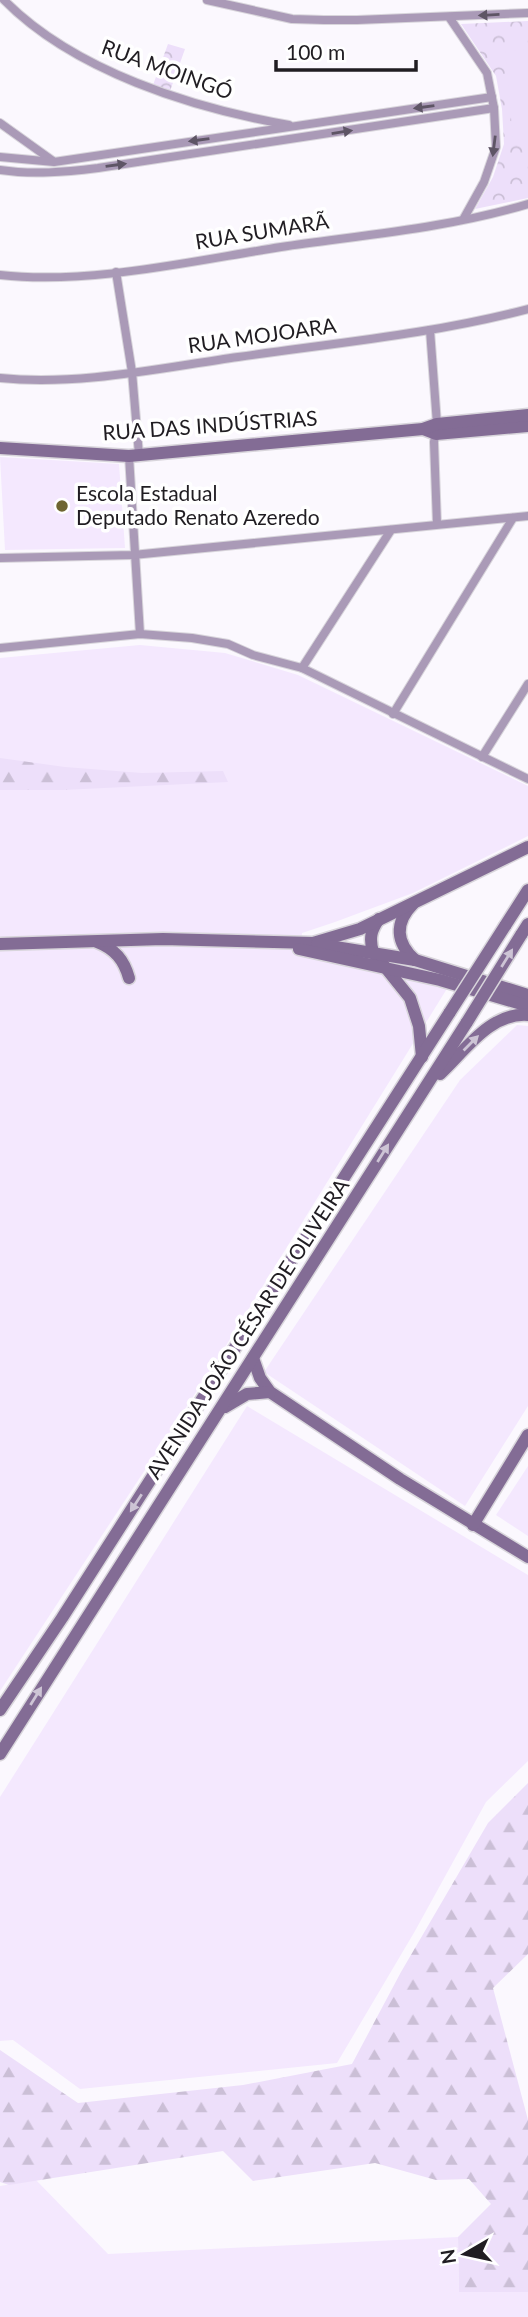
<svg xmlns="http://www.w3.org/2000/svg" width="528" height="2317" font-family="Lato,sans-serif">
<defs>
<pattern id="forest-firs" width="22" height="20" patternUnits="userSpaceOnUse" patternTransform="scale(1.75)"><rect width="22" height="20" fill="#eddffa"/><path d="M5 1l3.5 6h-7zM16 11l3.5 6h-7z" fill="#cbbfd6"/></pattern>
<pattern id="park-crowns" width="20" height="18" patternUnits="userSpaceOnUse" patternTransform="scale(1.75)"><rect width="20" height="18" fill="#eddffa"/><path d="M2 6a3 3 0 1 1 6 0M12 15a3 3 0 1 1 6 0" fill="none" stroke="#cbbfd6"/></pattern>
</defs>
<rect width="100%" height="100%" fill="#fbf8fe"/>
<g fill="#f4e8fe">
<polygon points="0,457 119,464 125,548 5,550"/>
<polygon points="140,645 225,653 298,675 528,786 528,836 413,893 335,922 302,933 301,949 448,987 217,1360 0,1691 0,658"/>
<polygon points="517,1025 528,1026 528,1406 465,1506 264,1372 460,1080"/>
<polygon points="247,1406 528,1575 528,1761 486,1802 415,1931 337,2063 80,2089 13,2040 0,2041 0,1797"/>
<polygon points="528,1466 528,1536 496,1515"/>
<polygon points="36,2180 108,2254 458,2237 459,2292 528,2292 528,2317 0,2317 0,2186"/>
</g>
<g fill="url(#forest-firs)">
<polygon points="0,758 65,767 142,773 223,771 228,782 63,790 0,790"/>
<polygon points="528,1783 528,1954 493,1988 528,2120 528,2292 459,2292 458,2237 491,2204 469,2179 436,2180 375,2163 253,2181 223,2151 9,2185 0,2182 0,2050 78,2103 243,2085 352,2064 401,1972 488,1823"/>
</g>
<g fill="url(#park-crowns)">
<polygon points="528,21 528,198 475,209 493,177 504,144 502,109 496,76 461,24"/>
<polygon points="168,44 185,49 170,91 153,85"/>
</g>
<polygon fill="#eddffa" points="528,49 528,139 513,140 505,51"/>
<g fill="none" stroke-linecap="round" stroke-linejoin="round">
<defs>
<g id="street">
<path d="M4 0C74 71 192 108 289 125"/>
<polyline points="207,0 292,19 324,20 357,20 528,13"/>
<polyline points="449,17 487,73 494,108 496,147 484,182 464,218"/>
<polyline points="0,123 53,161"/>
<polyline points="0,157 54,162 492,97"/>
<path d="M0 170C33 175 65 172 98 168L494 108"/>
<polyline points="116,272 132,372 139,455"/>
<path d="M0 275C89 285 192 261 281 247 363 235 449 228 528 204"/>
<polyline points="430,330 437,424 434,442 437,524"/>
<path d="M0 378C79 386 160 368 238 357 335 343 433 334 528 309"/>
<polyline points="129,456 140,634"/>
<polyline points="0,558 133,555 528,516"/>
<polyline points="0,648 140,634 192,638 228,644 253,655 302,668 528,779"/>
<polyline points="302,668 391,530"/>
<polyline points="393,714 513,518"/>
<polyline points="482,757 528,684"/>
</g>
<g id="secondary">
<polyline points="423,429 436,434 528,426"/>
<polyline points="0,448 129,456 423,429 437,424 528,415"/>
<path d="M413 904C394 923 396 943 415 960"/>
<path d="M379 919C371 930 369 938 373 952L410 998 419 1026 422 1057"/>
<polyline points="505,926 528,890"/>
<polyline points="521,935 528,924"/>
<path d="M97 942C115 949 124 960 129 978"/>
<polyline points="0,944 163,939 313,943 360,929 528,847"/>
<polyline points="317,944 415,960 528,995"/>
<polyline points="299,949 440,980 528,1006"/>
<path d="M440 1074C465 1051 490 1012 528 1015"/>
<polyline points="253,1358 260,1378 270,1392 400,1479 528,1557"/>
<polyline points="225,1407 247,1394 270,1392"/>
<polyline points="473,1525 528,1435"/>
<polyline points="0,1710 62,1618 450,1012"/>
<polyline points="0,1754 467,1022"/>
</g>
</defs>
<use href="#street" stroke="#d8d5db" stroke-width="10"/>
<use href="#secondary" stroke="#d8d5db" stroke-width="15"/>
<use href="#street" stroke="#aa9ab7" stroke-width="8"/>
<use href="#secondary" stroke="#836c95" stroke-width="12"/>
<defs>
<g id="secondary-bridge">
<polyline points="450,1012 505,926"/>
<polyline points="467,1022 521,935"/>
</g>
</defs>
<use href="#secondary-bridge" stroke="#d8d5db" stroke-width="15" stroke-linecap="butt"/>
<use href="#secondary-bridge" stroke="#836c95" stroke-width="12"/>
</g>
<defs><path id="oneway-solid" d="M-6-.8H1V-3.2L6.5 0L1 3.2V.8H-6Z" transform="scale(1.75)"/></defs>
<g fill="#5e5565">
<use href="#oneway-solid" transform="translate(489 15) rotate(177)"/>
<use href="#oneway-solid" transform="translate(424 107) rotate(172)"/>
<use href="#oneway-solid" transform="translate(342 132) rotate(-9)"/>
<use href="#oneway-solid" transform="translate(199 140) rotate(172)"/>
<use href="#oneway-solid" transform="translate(494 146) rotate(97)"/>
<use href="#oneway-solid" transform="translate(116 165) rotate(-8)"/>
</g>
<g fill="#cdc4d5">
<use href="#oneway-solid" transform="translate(507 958) rotate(-58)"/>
<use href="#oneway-solid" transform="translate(471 1043) rotate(-45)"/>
<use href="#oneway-solid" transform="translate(383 1153) rotate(-58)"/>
<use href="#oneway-solid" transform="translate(136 1503) rotate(123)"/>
<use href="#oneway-solid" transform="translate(36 1696) rotate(-58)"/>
</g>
<circle fill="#6e6531" stroke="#fff" stroke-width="2.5" cx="62" cy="506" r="7"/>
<g text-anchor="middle" stroke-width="7" stroke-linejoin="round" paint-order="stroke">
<g font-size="21" fill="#201d22" stroke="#fff">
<text transform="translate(167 70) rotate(20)" y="7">RUA MOINGÓ</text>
<text transform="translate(262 232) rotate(-9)" y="7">RUA SUMARÃ</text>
<text transform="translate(262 336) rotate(-8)" y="7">RUA MOJOARA</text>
<text transform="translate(210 426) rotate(-4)" y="7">RUA DAS INDÚSTRIAS</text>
<text transform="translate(248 1329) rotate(-57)" y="7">AVENIDA JOÃO CÉSAR DE OLIVEIRA</text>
</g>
<g font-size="21" fill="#201d22" stroke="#fff" text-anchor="start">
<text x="76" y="501">Escola Estadual<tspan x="76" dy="24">Deputado Renato Azeredo</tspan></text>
</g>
</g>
<g transform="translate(465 2254) rotate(261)" stroke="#ffffff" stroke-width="5" paint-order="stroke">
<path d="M0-5L12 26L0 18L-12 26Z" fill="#201d22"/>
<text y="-10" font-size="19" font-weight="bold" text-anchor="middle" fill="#201d22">N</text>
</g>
<path d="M276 60v10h140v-10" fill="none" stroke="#201d22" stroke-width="3.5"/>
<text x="286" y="60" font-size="21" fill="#201d22" stroke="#ffffff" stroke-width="5" paint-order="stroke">100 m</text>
</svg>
